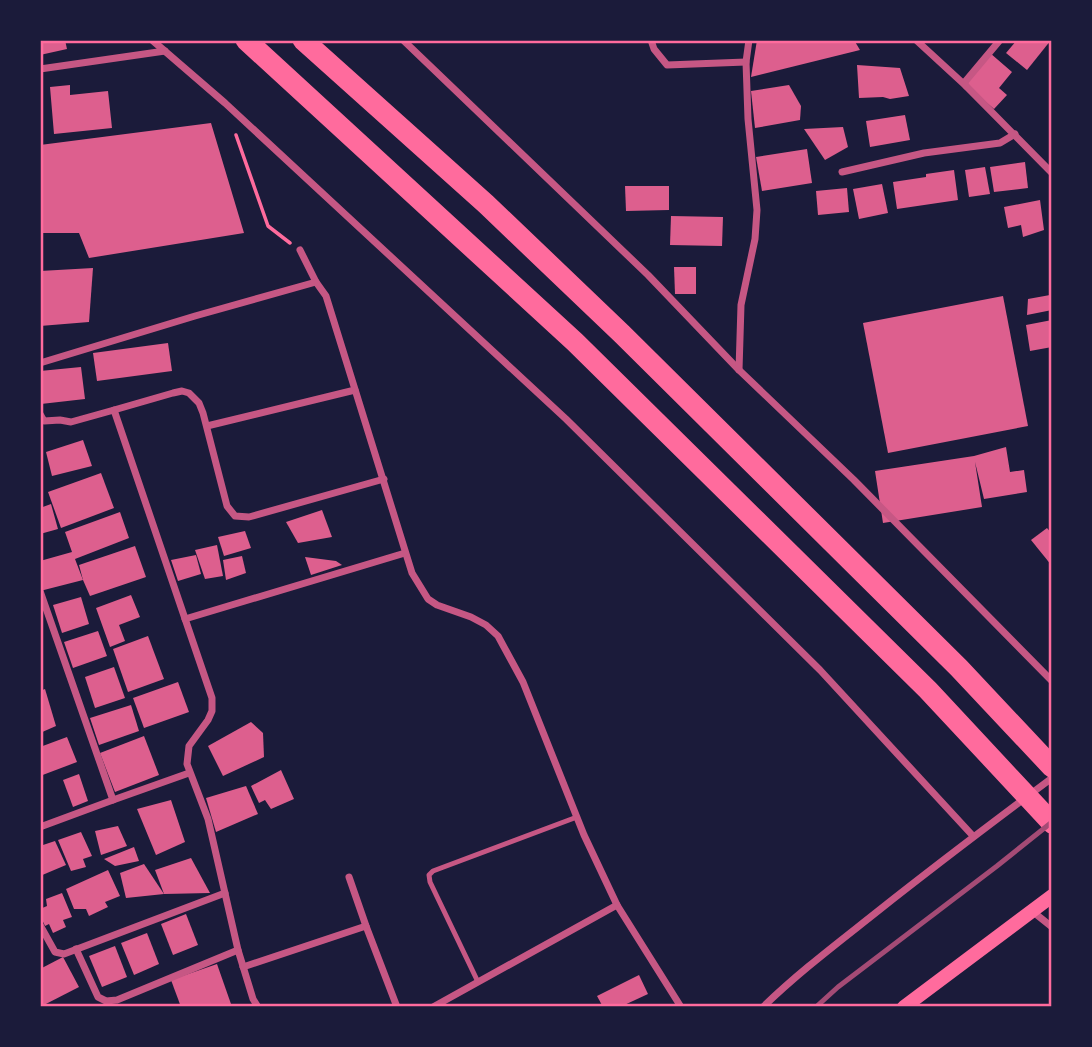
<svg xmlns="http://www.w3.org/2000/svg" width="1092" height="1047" font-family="Barlow,sans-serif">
<rect width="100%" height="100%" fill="#1b1b3a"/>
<g fill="#dd5f8e">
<polygon points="40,40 65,40 67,49 40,55"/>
<polygon points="757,40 854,40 860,50 751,77"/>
<polygon points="1017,40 1051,40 1027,70 1006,53"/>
<polygon points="990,53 1012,72 999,88 1007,95 994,109 964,83"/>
<polygon points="857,65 900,68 909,96 890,99 883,97 859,98"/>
<polygon points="70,85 70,95 108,91 112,128 54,134 50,87"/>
<polygon points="789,85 801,106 800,120 755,128 751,91"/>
<polygon points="905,115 910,140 870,147 866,121"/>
<polygon points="211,123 244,233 89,258 79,233 40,233 40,145"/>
<polygon points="843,127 848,147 825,160 804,129"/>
<polygon points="807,149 812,183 762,191 756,157"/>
<polygon points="1025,162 1028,188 994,192 990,167"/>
<polygon points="985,167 990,194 969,197 965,170"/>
<polygon points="954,170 958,200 897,209 893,182 926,177 926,174"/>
<polygon points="882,184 888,213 859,219 853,189"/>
<polygon points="625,186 669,186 669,210 626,211"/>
<polygon points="847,188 849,212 818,215 816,191"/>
<polygon points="1040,200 1044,230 1023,237 1021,225 1008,228 1004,207"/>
<polygon points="671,216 723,217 722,246 670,245"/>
<polygon points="674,267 696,267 696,294 675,294"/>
<polygon points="93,268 89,322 40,326 40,271"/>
<polygon points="1050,295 1052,310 1027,315 1028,299"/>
<polygon points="1003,296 1028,426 888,453 863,323"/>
<polygon points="1052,320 1052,347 1030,351 1026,325"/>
<polygon points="168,343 172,371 97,381 93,353"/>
<polygon points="81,367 85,399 41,404 40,371"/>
<polygon points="83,440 92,466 52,476 46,452"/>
<polygon points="1006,447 1010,472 1024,470 1027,492 984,499 975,462 982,507 883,523 875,471 974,456"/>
<polygon points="101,473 114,508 61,528 48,492"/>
<polygon points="51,504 58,529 40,534 40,508"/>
<polygon points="322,510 332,537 298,543 286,522"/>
<polygon points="120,512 129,538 75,559 83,580 40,591 40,561 72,552 65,532"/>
<polygon points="1047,528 1052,534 1052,566 1031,540"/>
<polygon points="245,531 251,548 224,556 218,537"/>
<polygon points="217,545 223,576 205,579 195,550"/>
<polygon points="135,546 146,577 90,596 83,580 79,565"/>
<polygon points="196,555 201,574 178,581 171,560"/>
<polygon points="242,556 246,573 226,580 223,560"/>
<polygon points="305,557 336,561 342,565 311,575"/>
<polygon points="131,595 140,617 119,625 125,641 110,647 96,608"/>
<polygon points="81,597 89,624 62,633 53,605"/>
<polygon points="98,631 107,656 73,668 64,642"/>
<polygon points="148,636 164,679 128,692 113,649"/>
<polygon points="114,667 125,698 95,708 85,677"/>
<polygon points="178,682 189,712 144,728 133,698"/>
<polygon points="45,689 56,726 40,733 40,691"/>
<polygon points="131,705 139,731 99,745 90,718"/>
<polygon points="251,722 263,733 264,757 223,776 208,746"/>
<polygon points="144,736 159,775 115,792 100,753"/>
<polygon points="67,737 77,762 40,776 40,747"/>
<polygon points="281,770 294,799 271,809 265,800 259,803 251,786"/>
<polygon points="79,774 88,801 73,807 63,780"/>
<polygon points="246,786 258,814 216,832 206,798"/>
<polygon points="171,800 185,842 156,855 137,809"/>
<polygon points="118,826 127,846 101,855 95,831"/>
<polygon points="81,832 92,856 83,859 86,867 71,871 58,840"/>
<polygon points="55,841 66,865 40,876 40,846"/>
<polygon points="134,847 139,861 115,866 104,859"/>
<polygon points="191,858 210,893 164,894 155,870"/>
<polygon points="144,864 164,894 126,898 120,873"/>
<polygon points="108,870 120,896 105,902 108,907 89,916 86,909 74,909 66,889"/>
<polygon points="62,893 72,917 63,920 66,927 53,933 49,924 45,926 40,915 40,909 47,906 46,899"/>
<polygon points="186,914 198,945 173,955 161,924"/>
<polygon points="147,933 159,964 134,975 121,943"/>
<polygon points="115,946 127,977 102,987 89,956"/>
<polygon points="63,957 79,987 40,1007 40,969"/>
<polygon points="217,964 231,1004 224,1007 181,1007 171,980"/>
<polygon points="639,975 648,994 620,1007 603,1007 597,996"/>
</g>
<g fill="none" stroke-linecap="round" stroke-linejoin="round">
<polyline stroke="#ff6b9d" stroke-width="3.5" points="236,135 268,226 290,243"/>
<polyline stroke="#c65784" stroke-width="5" points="478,982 430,882 429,875 433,871 577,817"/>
<g stroke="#c65784" stroke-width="7">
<polyline points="152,40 225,103 566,419 820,670 973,836"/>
<polyline points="403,40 648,275 739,370 854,480 1052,681"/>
<polyline points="651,40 654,49 667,65 746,62"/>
<polyline points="916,40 966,86 1052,173"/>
<polyline points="40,69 165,51"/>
<polyline points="966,86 964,83 1000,40"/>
<polyline points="842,172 924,153 1000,143 1015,134"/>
<polyline points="300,250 316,282 326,296 412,573 428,599 437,605 471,617 486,625 498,636 523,682 584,835 617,905 681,1007"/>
<polyline points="40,363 195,316 316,282"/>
<polyline points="739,370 741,305 755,239 757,210 748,119 746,62 749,40"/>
<polyline points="114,410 173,393 182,391 189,393 199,403 203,413 227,506 235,516 249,517 384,479"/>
<polyline points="40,414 44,421 60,420 71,422 114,410 212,698 212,711 208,720 189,746 187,764 208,819 238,950 253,999 258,1007"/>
<polyline points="207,426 355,390"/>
<polyline points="40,591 113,800"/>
<polyline points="185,619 405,553"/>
<polyline points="40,827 113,800 189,773"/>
<polyline points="349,877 366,926 397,1007"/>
<polyline points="1032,911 1052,927"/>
<polyline points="40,925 55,952 64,954 225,893"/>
<polyline points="76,949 98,997 106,1001 117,1000 238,950"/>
<polyline points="243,967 366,926"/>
<polyline points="433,1007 617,905"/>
<path d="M763 1007C799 972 839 942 878 911 935 866 993 822 1052 778"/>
</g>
<polyline stroke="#ff6b9d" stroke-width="14" points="904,1007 1052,896"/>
<g stroke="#ff6b9d" stroke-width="21">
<polyline points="246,40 575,342 928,690 1052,823"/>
<polyline points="303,40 486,204 622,334 959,668 1052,767"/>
</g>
<polyline stroke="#a44b75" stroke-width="5" points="816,1007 838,987 997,866 1052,822"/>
</g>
<rect width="1092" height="1047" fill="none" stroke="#1b1b3a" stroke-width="84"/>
<rect x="42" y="42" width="1008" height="963" fill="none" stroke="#ff6b9d" stroke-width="2.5"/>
</svg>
